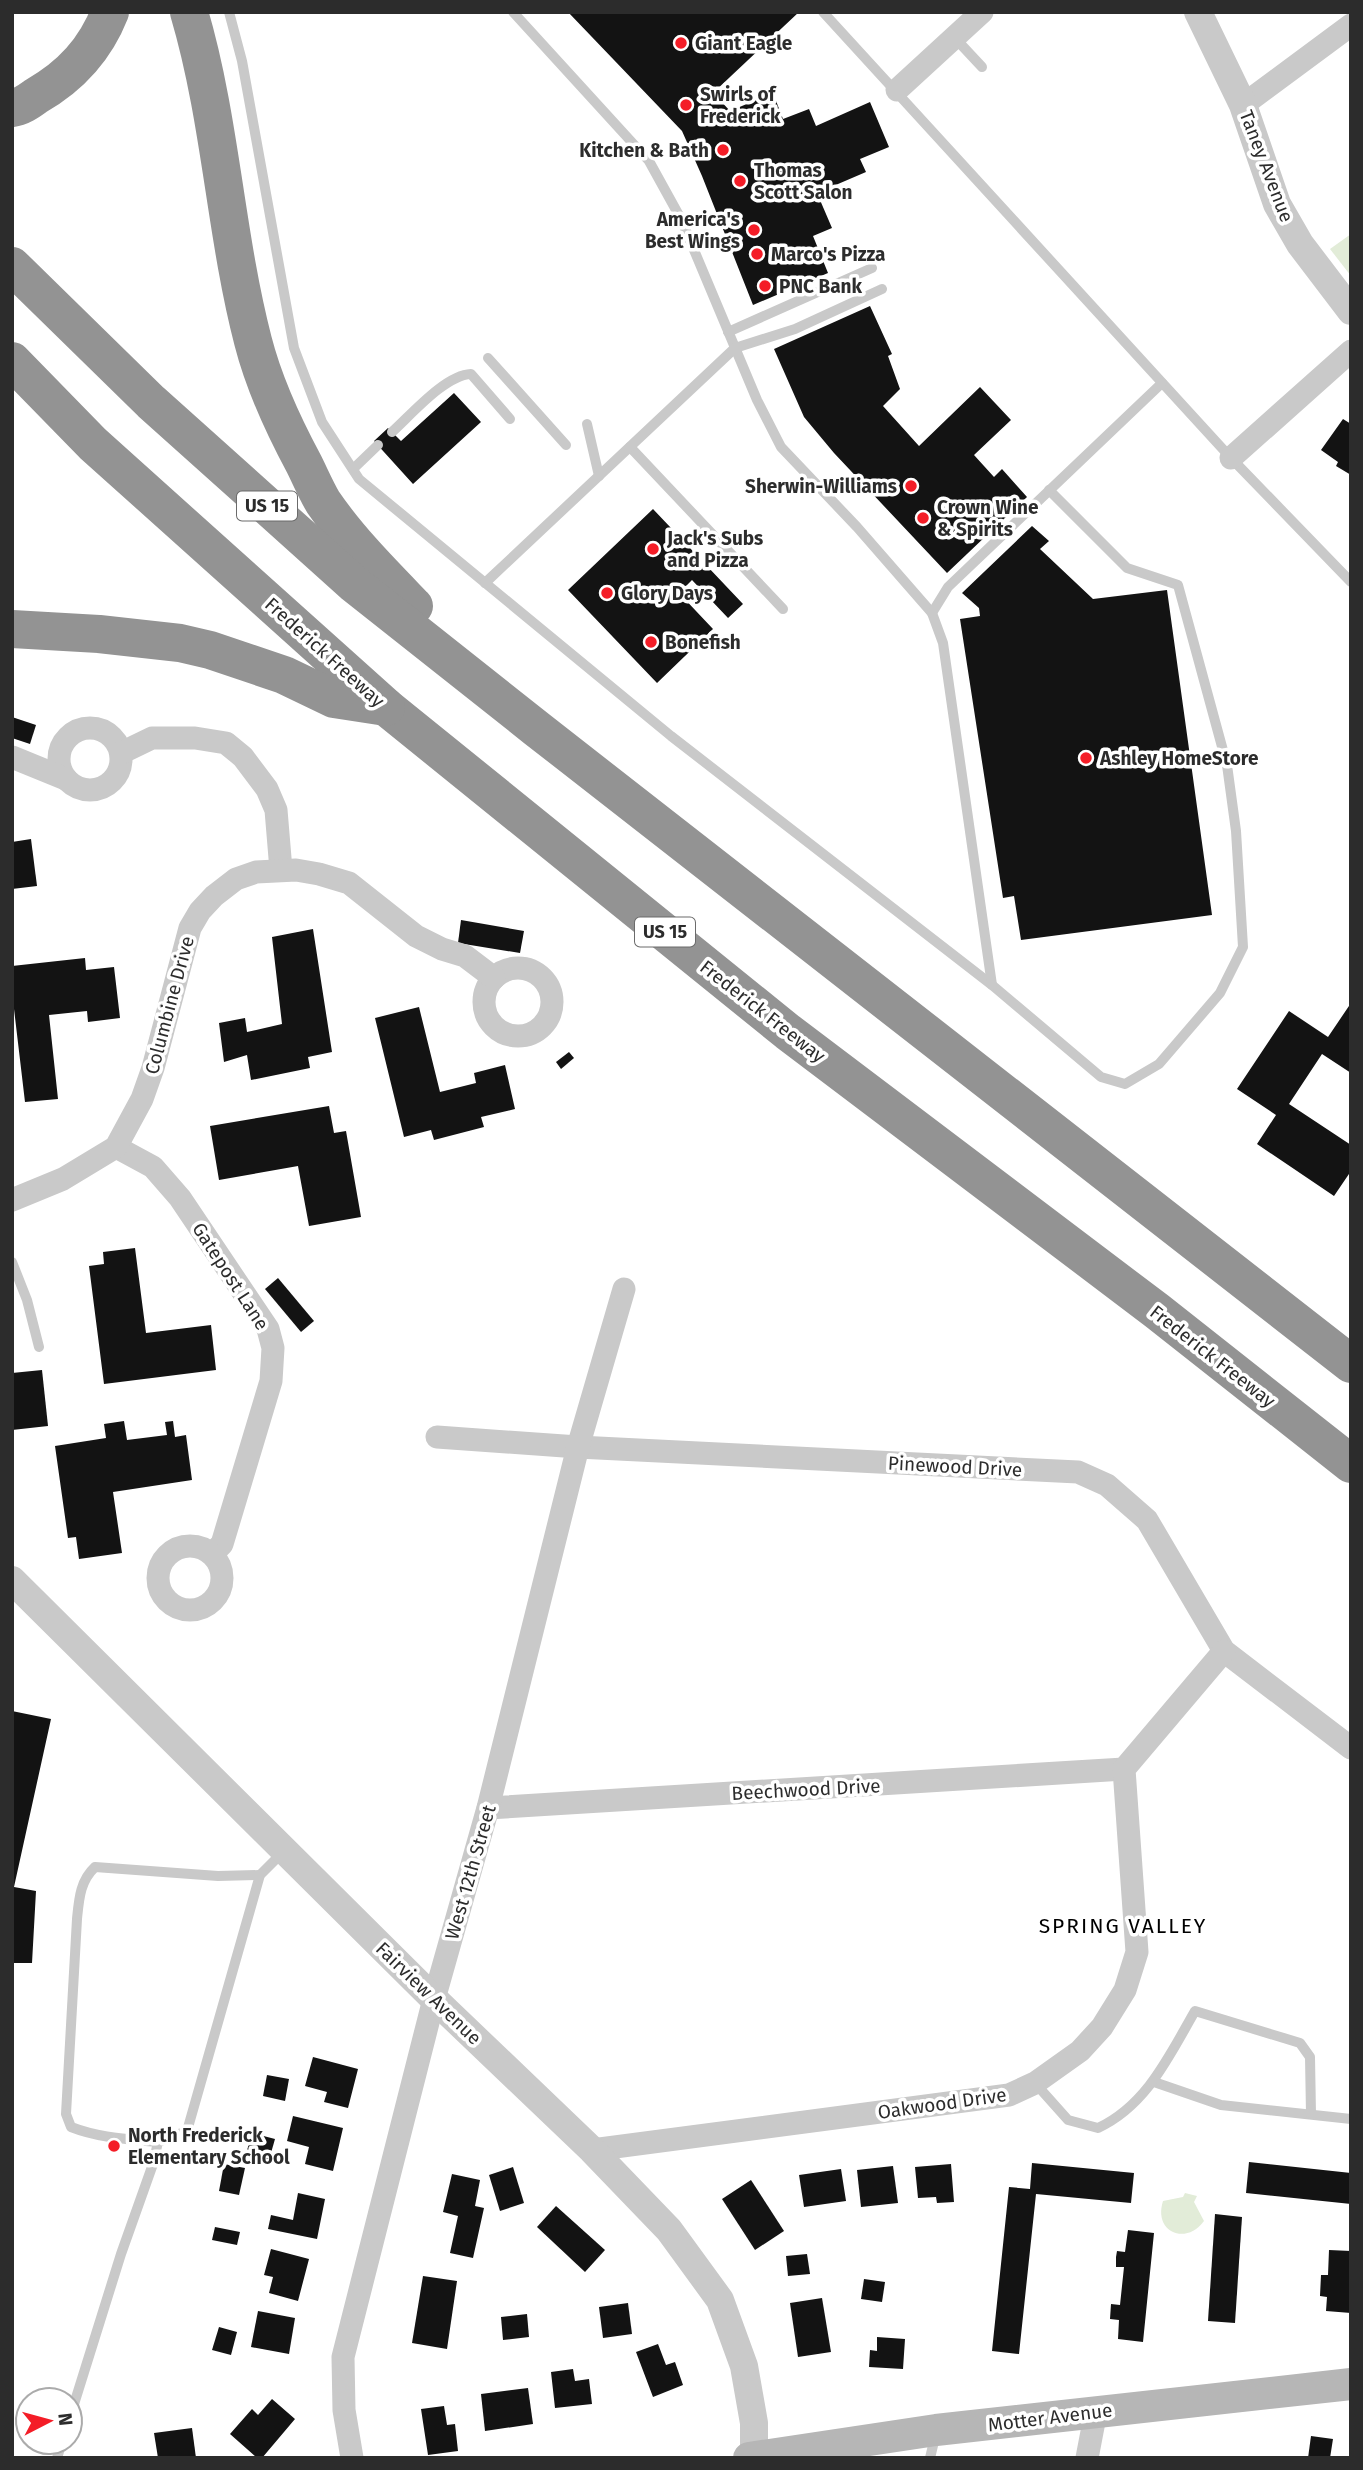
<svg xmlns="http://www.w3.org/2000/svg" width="1363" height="2470" font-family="'Fira Sans',sans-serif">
<rect width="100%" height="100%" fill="#fff"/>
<g fill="#e2ecd8">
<polygon points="1351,234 1351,276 1330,249"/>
<path d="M1185 2193 1197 2196 1194 2202 1204 2221C1186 2246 1153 2232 1163 2201L1183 2197Z"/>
</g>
<g fill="#131313">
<polygon points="568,12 799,12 713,93 712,103 718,98 730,111 773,93 783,119 809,109 816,126 870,102 889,147 860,159 866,172 817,193 832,228 813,236 828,273 753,305 702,176 682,131"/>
<polygon points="870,306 892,354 888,356 900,389 883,406 919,446 980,387 1011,420 974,455 994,477 1002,469 1027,497 947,573 834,453 804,417 774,349"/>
<polygon points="454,393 481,422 413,484 374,441 388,428 401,441"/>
<polygon points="1343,419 1351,424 1351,475 1336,466 1338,462 1321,450"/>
<polygon points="653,509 743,604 728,618 692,580 679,593 713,629 657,683 568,590"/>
<polygon points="1032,526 1049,541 1040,549 1093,599 1167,590 1212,915 1021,940 1014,896 1003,898 960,619 980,616 979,608 962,593"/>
<polygon points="12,717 36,725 30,744 12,738"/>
<polygon points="31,839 37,886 12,889 12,842"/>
<polygon points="461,920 524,931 520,953 458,943"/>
<polygon points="313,929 332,1052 308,1057 310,1068 251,1080 247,1055 224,1062 219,1023 245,1018 247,1032 282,1024 272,937"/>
<polygon points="85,958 86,970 114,967 120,1018 88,1022 87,1011 49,1015 58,1099 25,1102 12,992 12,966"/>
<polygon points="1351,1003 1351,1073 1322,1054 1289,1104 1351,1145 1351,1171 1334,1196 1257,1144 1276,1115 1237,1089 1289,1011 1328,1037"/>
<polygon points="419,1007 440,1092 476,1083 474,1073 505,1065 515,1109 481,1117 484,1127 434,1140 431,1130 404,1137 375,1018"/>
<polygon points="569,1052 574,1058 561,1069 556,1062"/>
<polygon points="329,1106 334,1133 346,1131 361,1217 309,1226 298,1166 219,1180 210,1126"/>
<polygon points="135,1248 146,1333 211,1325 216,1370 104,1384 89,1266 104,1264 103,1252"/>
<polygon points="278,1278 314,1321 301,1332 265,1289"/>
<polygon points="42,1370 48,1426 12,1430 12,1373"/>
<polygon points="124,1421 127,1440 167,1435 165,1422 173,1421 175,1437 186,1435 192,1480 113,1492 122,1553 79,1559 76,1537 68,1538 55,1446 106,1438 104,1424"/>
<polygon points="12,1711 51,1719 14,1887 36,1891 32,1963 12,1963"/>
<polygon points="313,2057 358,2069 348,2108 324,2102 327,2092 305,2086"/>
<polygon points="267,2075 289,2079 285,2101 263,2096"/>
<polygon points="293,2116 343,2128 333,2171 305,2164 309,2147 287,2141"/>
<polygon points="252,2133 275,2139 269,2160 246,2154"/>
<polygon points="1249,2162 1351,2173 1351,2204 1246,2193"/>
<polygon points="1032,2163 1134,2173 1131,2203 1036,2194 1019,2354 992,2351 1009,2187 1030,2189"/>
<polygon points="224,2164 245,2168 239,2195 219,2191"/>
<polygon points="951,2164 954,2202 937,2203 936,2197 918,2198 915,2167"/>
<polygon points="893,2166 898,2203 861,2207 857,2170"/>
<polygon points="513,2167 524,2203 500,2211 489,2175"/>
<polygon points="841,2169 846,2201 804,2207 799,2175"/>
<polygon points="452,2174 480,2180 475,2206 484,2208 473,2258 450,2253 458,2216 443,2212"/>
<polygon points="751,2180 784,2231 755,2250 722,2199"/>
<polygon points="298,2193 325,2199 317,2239 268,2229 271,2215 293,2220"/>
<polygon points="556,2206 605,2250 585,2272 537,2227"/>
<polygon points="1215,2214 1242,2217 1235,2323 1208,2321"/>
<polygon points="215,2227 240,2232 237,2245 212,2240"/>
<polygon points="1128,2230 1154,2233 1143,2342 1118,2339 1119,2320 1110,2319 1111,2304 1120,2305 1124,2267 1116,2267 1116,2257 1117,2251 1125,2252"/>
<polygon points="271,2249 309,2259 298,2301 269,2293 273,2277 264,2275"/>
<polygon points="1329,2250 1351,2251 1351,2313 1326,2311 1327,2297 1320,2296 1321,2275 1328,2275"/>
<polygon points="807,2254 810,2274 788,2276 786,2256"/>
<polygon points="423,2276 457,2281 447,2349 412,2343"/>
<polygon points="864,2279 885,2282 882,2302 861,2299"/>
<polygon points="822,2298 831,2352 798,2357 790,2303"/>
<polygon points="628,2303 632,2334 603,2338 599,2307"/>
<polygon points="258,2311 295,2318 289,2354 251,2347"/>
<polygon points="527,2314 529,2337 503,2340 501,2317"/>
<polygon points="219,2327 237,2332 231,2355 212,2350"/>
<polygon points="877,2337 905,2339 903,2369 869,2367 870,2350 877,2351"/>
<polygon points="658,2344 666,2365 675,2362 683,2385 653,2397 636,2352"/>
<polygon points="573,2369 575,2381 589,2379 592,2404 555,2408 551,2372"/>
<polygon points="528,2388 533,2424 485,2431 481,2394"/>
<polygon points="272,2399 295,2419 262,2458 257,2458 230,2434 252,2409 258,2415"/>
<polygon points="444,2406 447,2425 455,2424 458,2451 428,2455 421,2409"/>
<polygon points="192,2428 196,2458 158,2458 154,2433"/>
<polygon points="1311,2436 1333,2439 1330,2458 1308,2458"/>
</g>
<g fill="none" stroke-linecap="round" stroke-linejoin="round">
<g stroke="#c9c9c9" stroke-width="10">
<polyline points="229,12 242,61 294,348 322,422 359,479 671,736 992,985 1101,1077 1125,1084 1159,1064 1220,993 1243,947 1236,831 1227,765 1178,585 1127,568 1049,490"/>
<polyline points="513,12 649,161 681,219 757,400 781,447 857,527 932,613 943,643 992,985"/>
<polyline points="823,12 1231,458 1351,582"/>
<polyline points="954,37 982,67"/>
<polyline points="728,332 872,268"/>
<polyline points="488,358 566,445"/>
<polyline points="587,424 599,476"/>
<path d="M392 432C411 415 445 375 471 374L510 419"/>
<polyline points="630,447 783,609"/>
<polyline points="353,469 378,445"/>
<polyline points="485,583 735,348 795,329 882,289"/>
<polyline points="932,613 948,587 1162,383"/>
<polyline points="12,1262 27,1300 39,1347"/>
<polyline points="1154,2082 1221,2105 1351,2119"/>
<path d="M1035 2083 1068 2120 1098 2128C1147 2105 1169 2056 1195 2011L1300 2043 1310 2057 1311 2114"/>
<path d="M158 2142C128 2139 99 2138 71 2127L66 2114 77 1919C79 1899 80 1881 95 1867L218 1876 260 1875"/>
<polyline points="70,2417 121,2254 153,2164 158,2142 187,2131 260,1875 283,1852"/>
<polyline points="57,2458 62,2442"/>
<polyline points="930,2458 936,2433"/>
</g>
<g stroke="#c9c9c9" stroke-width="23">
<polyline points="897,90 982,12"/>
<polyline points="1243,105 1351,25"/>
<polyline points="1231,458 1351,351"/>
<circle cx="90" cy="759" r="31"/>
<polyline points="121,753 152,738 195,738 226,743 243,757 267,789 276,810 281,870"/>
<polyline points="12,757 66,779"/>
<circle cx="518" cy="1002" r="34"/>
<polyline points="116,1147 153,1167 180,1198 268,1329 273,1348 271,1381 222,1544 212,1554"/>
<polyline points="12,1200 63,1179 116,1147 142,1099 153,1068 190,928 200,911 214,896 236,879 256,872 296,870 319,874 349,883 416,936 442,949 465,956 494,978"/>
<polyline points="437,1437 578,1447 1078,1472 1107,1485 1147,1520 1224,1651 1351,1748"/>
<circle cx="190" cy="1578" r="32"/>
<polyline points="488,1808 1124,1769"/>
<polyline points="592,2150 1009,2095 1035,2083 1080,2051 1102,2027 1125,1990 1137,1952 1124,1769 1224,1651"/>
<polyline points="352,2458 344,2410 343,2357 434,1999 488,1808 578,1447 624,1289"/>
<polyline points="1087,2458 1096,2411"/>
</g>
<g stroke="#c9c9c9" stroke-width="28">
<polyline points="1198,12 1243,105 1277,204 1300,244 1351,311"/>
<polyline points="12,1580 434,1999 592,2150 669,2230 720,2300 744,2366 754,2423 754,2458"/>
</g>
<polyline stroke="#b6b6b6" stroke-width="32" points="749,2458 936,2430 1351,2384"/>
<g stroke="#939393" stroke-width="38">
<path d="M189 12C221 120 225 233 253 341 264 384 283 425 304 464 310 476 316 490 323 502 349 540 383 574 414 606"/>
<path d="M12 108C21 107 29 101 36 96 71 76 95 50 110 12"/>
<polyline points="12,266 151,402 354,584 537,729 1351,1364"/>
<polyline points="12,361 93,444 386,707 788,1032 1157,1311 1351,1464"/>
<polyline points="12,629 99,634 180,643 210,650 284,675 334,699 386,707"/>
</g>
</g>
<g fill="#f41d27" stroke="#fff" stroke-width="2.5">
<circle cx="681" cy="43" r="7"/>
<circle cx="686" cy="105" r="7"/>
<circle cx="723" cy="150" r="7"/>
<circle cx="740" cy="181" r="7"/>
<circle cx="754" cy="230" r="7"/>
<circle cx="757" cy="254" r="7"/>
<circle cx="765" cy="286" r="7"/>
<circle cx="911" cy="486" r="7"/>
<circle cx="923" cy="518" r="7"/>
<circle cx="653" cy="549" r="7"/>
<circle cx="607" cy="593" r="7"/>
<circle cx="651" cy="642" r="7"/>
<circle cx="1086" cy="758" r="7"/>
<circle cx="114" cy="2146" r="7"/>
</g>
<g text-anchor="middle" stroke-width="7" stroke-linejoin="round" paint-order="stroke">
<g fill="#fff" stroke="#6b6b6b" stroke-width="2">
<rect x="237" y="491.5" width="60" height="29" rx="5"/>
<rect x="635" y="917.5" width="60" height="29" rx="5"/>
</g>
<g font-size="18" font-weight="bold" fill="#2c2c2c">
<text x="267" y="512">US 15</text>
<text x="665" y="938">US 15</text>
</g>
<g font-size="19" font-weight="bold" fill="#2c2c2c" stroke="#fff" text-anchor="start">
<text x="695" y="50">Giant Eagle</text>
<text x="700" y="101">Swirls of<tspan x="700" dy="22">Frederick</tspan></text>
<text x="709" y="157" text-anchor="end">Kitchen &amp; Bath</text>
<text x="754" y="177">Thomas<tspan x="754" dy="22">Scott Salon</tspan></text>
<text x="740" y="226" text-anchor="end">America's<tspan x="740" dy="22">Best Wings</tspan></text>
<text x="771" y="261">Marco's Pizza</text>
<text x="779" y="293">PNC Bank</text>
<text x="897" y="493" text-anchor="end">Sherwin-Williams</text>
<text x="937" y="514">Crown Wine<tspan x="937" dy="22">&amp; Spirits</tspan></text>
<text x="667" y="545">Jack's Subs<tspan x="667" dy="22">and Pizza</tspan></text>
<text x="621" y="600">Glory Days</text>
<text x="665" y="649">Bonefish</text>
<text x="1100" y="765">Ashley HomeStore</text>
<text x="128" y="2142">North Frederick<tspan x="128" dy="22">Elementary School</tspan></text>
</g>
<g font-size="19" fill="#2c2c2c" stroke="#fff">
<text transform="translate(1267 166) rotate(69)" y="7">Taney Avenue</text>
<text transform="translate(325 652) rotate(42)" y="7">Frederick Freeway</text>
<text transform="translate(169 1005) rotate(-75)" y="7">Columbine Drive</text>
<text transform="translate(763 1011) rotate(38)" y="7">Frederick Freeway</text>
<text transform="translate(231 1276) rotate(57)" y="7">Gatepost Lane</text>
<text transform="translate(1213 1356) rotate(38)" y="7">Frederick Freeway</text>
<text transform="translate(955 1466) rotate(3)" y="7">Pinewood Drive</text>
<text transform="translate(806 1789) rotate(-3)" y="7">Beechwood Drive</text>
<text transform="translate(470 1872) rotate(-74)" y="7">West 12th Street</text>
<text transform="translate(429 1993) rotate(44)" y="7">Fairview Avenue</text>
<text transform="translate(942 2103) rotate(-8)" y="7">Oakwood Drive</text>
<text transform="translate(1050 2417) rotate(-7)" y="7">Motter Avenue</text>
</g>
<g font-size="21" letter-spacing="2" fill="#000" stroke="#fff">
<text x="1123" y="1933">SPRING VALLEY</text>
</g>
</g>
<rect width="1363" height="2470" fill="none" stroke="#2c2c2c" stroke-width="28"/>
<g transform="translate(49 2421) rotate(84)"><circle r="33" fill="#ffffff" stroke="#ababab" stroke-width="2"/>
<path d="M0-5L12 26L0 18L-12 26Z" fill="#f41d27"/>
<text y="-10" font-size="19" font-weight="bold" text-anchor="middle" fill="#2c2c2c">N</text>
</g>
</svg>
